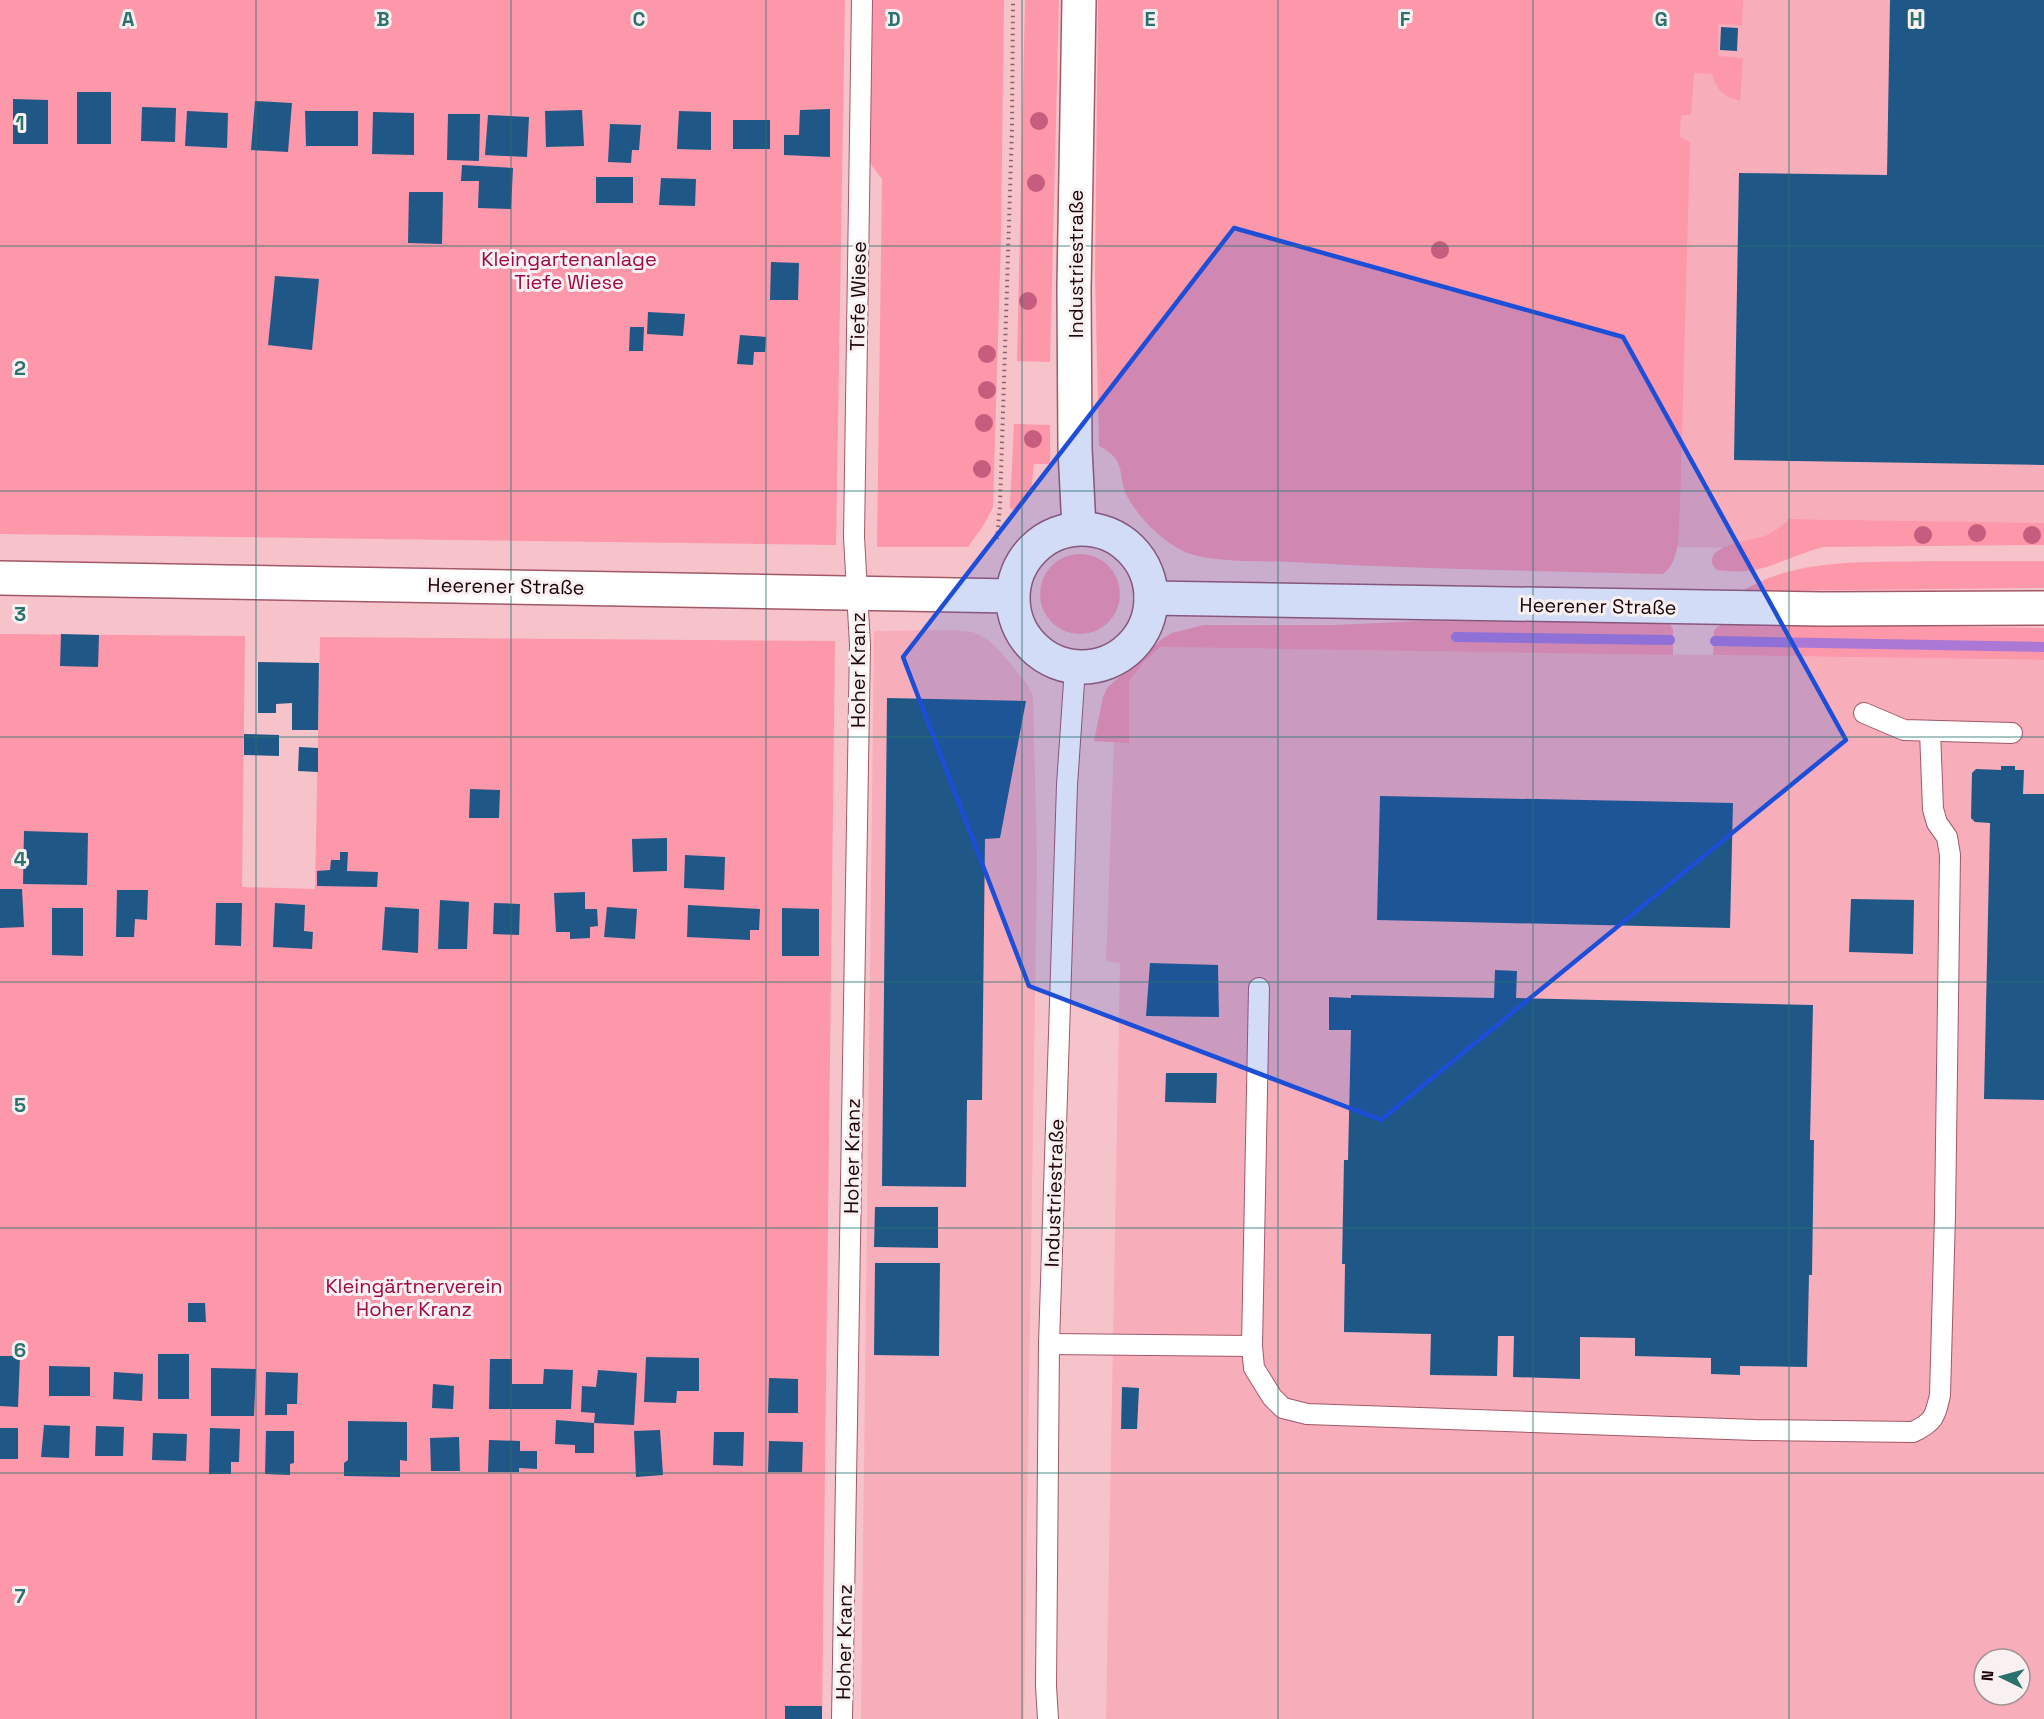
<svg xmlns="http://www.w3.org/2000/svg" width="2044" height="1719" font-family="'Space Grotesk',sans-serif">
<rect width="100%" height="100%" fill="#f6c3ca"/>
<g fill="#f7aeba" fill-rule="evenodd">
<polygon points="1684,0 2044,0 2044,523 1789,519 1788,548 1669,547"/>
<polygon points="950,630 973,632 987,639 1000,651 1027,684 1033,697 1037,862 1024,1719 861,1719 874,631"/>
<path d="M1160 647 2044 660V1719H1106L1120 963 1106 961 1114 742H1129V681L1144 662ZM1984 1659H2020V1695H1984Z"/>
</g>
<g fill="#fd97aa">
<polygon points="0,0 845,0 836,545 0,534"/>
<polygon points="871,0 1004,0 1001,237 993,507 985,523 968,547 877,547 882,179 872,166 867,155"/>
<polygon points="1025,0 1059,0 1050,362 1017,361"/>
<path d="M1098 0H1743L1742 25 1718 24V56L1743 58 1740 101C1723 96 1717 91 1712 74L1694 73 1691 114 1681 116 1680 137 1690 142 1680 506C1678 528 1682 560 1663 574 1539 571 1415 569 1291 562 1263 561 1208 563 1183 551 1162 541 1140 519 1128 498 1116 476 1129 461 1099 446L1095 276Z"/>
<polygon points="1014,424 1050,425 1050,464 1034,464 1031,492 1023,506 1012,510 1010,507"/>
<path d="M1789 519 2044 523V545L1823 547C1801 553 1781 563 1759 569 1745 573 1730 571 1716 570 1715 567 1712 565 1712 562 1710 544 1754 540 1765 536 1774 532 1782 526 1789 519Z"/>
<circle cx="1080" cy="594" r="40"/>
<path d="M1931 561H2044V588L1742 591C1799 557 1866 563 1931 561Z"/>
<polygon points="1421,621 1668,622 1673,629 1673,655 1160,647 1144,662 1129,681 1129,743 1094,741 1103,697 1107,688 1162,639 1172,633 1204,625 1335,625"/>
<polygon points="1731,624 2044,628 2044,660 1713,655 1714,630 1720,625"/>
<polygon points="0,634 245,636 242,887 315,889 320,637 835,641 822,1719 0,1719"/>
</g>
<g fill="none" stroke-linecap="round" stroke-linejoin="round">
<g stroke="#ab78d6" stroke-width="10">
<polyline points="1456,637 1670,640"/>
<polyline points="1715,641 2044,647"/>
</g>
</g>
<g fill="#1f5787">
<polygon points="1890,0 2044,0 2044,465 1734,460 1739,173 1887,175"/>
<polygon points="1721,27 1738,28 1737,51 1720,50"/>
<rect x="77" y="92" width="34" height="52"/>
<polygon points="13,99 48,100 48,144 13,144"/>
<polygon points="255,101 292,103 288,152 251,150"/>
<polygon points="142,107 176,108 175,142 141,141"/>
<polygon points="830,109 830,157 784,155 784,135 799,135 800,110"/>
<polygon points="582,110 584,146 546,147 545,111"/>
<polygon points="187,111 228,113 227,148 185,146"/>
<polygon points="305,111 358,111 358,146 306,146"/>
<polygon points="679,111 711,112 711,150 677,149"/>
<polygon points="373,112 414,113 414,155 372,154"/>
<polygon points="448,114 480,114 479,161 447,160"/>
<polygon points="488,115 529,117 527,157 485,155"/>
<rect x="733" y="120" width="37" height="29"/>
<polygon points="610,124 641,125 639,150 632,150 631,163 608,162"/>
<polygon points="462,165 513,168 511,209 478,208 479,181 461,181"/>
<rect x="596" y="177" width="37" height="26"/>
<polygon points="661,178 696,179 695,206 659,205"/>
<polygon points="409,192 443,192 442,244 408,243"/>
<polygon points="771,262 799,263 798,300 770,300"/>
<polygon points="275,276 319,279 312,350 268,345"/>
<polygon points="648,312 685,314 683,336 647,334"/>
<polygon points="630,327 644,327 643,351 629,351"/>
<polygon points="740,335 766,337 765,352 754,352 753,365 737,364"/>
<polygon points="61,634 99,635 98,667 60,666"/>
<polygon points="258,662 319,663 318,730 292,730 292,703 276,704 276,713 258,713"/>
<polygon points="887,698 1026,701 1000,838 985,839 982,1100 967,1100 966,1187 882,1186"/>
<polygon points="244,734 279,735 279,756 244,755"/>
<polygon points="299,747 318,748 318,772 298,771"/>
<polygon points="2001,766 2015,766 2015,770 2024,770 2023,794 2044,794 2044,1100 1984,1099 1990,823 1975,822 1971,818 1972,773 1976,769 2001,770"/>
<polygon points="470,789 500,790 499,818 469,818"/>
<polygon points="1380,796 1733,803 1730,928 1377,920"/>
<polygon points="24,831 88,833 87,885 23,884"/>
<polygon points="667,838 667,871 633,872 632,839"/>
<polygon points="340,852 348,852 347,871 378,872 377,887 317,886 317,871 330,870 331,860 340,860"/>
<polygon points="685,855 725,857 724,890 684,888"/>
<polygon points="0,889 22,889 24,927 0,928"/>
<polygon points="117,890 148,890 147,920 135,919 134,937 116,937"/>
<polygon points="585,892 585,909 597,909 598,926 590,927 590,938 570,939 570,932 556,932 554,893"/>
<polygon points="1851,899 1914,900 1913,954 1849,952"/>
<polygon points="440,900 469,902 467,949 438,949"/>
<polygon points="216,903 242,903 241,946 215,945"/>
<polygon points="275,903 305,905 304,931 313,932 312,949 273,947"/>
<polygon points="494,903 520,904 519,935 493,934"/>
<polygon points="688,905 760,909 759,930 750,930 750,940 687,937"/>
<polygon points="385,907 419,909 418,953 382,950"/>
<polygon points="607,907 637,909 635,939 604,937"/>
<polygon points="52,908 83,908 83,956 52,955"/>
<polygon points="782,908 819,909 819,956 782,956"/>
<polygon points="1150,963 1218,965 1219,1017 1146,1016"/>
<polygon points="1495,970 1517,971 1516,998 1813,1005 1810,1140 1814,1140 1812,1275 1809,1275 1807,1367 1740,1366 1740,1375 1711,1374 1711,1358 1635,1356 1635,1338 1580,1337 1580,1379 1513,1377 1514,1336 1498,1336 1497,1376 1430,1375 1431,1334 1344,1332 1345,1264 1342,1264 1344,1160 1348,1160 1351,1030 1329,1030 1329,997 1351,998 1351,995 1494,998"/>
<polygon points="1166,1073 1217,1073 1216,1103 1165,1102"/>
<polygon points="875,1207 938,1207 938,1248 874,1247"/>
<polygon points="875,1263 940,1263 939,1356 874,1355"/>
<polygon points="188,1303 205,1303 206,1322 188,1322"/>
<rect x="158" y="1354" width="31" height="45"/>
<polygon points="0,1356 20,1356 18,1407 0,1406"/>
<polygon points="646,1357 699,1358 699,1391 677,1391 676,1403 644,1402"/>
<polygon points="490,1359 512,1359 512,1384 543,1384 544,1369 573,1370 571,1409 489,1409"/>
<polygon points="49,1366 90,1367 90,1396 49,1396"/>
<polygon points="211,1368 256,1369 254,1416 211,1416"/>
<polygon points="598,1370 637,1373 634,1425 594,1423 594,1453 575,1453 575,1445 555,1444 556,1420 594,1423 595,1413 581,1412 582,1386 596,1387"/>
<polygon points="114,1372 143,1374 142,1401 113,1399"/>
<polygon points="266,1372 298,1373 297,1404 287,1404 287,1415 265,1415"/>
<polygon points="769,1378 798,1379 798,1413 768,1413"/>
<polygon points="433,1384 454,1386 453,1409 432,1408"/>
<polygon points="1122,1387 1139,1388 1137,1429 1121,1429"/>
<polygon points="348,1421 407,1422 407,1461 400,1460 400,1477 344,1476 344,1463 348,1460"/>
<polygon points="44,1425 70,1426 69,1458 41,1457"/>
<polygon points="96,1426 124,1427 123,1456 95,1456"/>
<rect x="0" y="1428" width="18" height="31"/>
<polygon points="210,1428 240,1429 239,1462 231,1462 231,1474 209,1474"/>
<polygon points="660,1430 663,1475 636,1477 634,1431"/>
<polygon points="266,1431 294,1431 294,1463 290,1464 290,1475 265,1474"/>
<polygon points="714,1432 744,1432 743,1466 713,1465"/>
<polygon points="153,1433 187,1434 186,1461 152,1460"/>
<polygon points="459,1437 460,1471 431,1471 430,1438"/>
<polygon points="489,1440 520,1441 520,1451 537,1451 537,1469 519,1468 519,1472 488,1472"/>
<polygon points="769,1441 803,1442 802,1472 768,1472"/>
<rect x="785" y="1706" width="37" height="13"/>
</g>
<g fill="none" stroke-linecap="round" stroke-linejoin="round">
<defs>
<g id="service">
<polyline points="1864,713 1904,730 2012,733"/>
<polyline points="1049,1344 1252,1346 1259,988"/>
<path d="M1252 1346 1254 1368 1272 1397 1283 1408 1307 1414 1755 1430 1913 1432C1934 1422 1935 1417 1940 1395L1945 1215 1950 855 1947 837 1937 823 1933 809 1930 731"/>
<polyline points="842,1719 860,645 854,537 862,0"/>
<polyline points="1048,1719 1046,1686 1049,1344 1067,785 1075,668"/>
</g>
<polyline id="minor" points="1079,528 1075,449 1074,288 1079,0"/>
<g id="secondary">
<circle cx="1082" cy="598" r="69"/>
<polyline points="0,578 1012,596"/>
<polyline points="1151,598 1822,609 2044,608"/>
</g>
</defs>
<use href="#service" stroke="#a25867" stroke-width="22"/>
<use href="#minor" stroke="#a25867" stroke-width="36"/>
<use href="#secondary" stroke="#a25867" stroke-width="36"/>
<polyline stroke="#866167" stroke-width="4" stroke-dasharray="1.5 4.5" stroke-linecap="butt" points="997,539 1000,506 1012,129 1013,0"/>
<use href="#service" stroke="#fff" stroke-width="20"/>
<use href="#minor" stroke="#fff" stroke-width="33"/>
<use href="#secondary" stroke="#fff" stroke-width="33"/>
</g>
<g fill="#c55d7f">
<circle cx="1039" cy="121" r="9"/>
<circle cx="1036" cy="183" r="9"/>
<circle cx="1440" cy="250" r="9"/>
<circle cx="1028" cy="301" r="9"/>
<circle cx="987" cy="354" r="9"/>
<circle cx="987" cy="390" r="9"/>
<circle cx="984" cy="423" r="9"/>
<circle cx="1033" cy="439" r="9"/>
<circle cx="982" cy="469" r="9"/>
<circle cx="1977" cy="533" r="9"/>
<circle cx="1923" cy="535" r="9"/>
<circle cx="2032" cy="535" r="9"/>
</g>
<path fill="#1d4ed8" fill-opacity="0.2" stroke="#1d4ed8" stroke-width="4.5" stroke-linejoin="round" d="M1234 228 1623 337 1846 740 1381 1120 1029 986 903 657Z"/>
<path fill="none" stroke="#29726d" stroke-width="1.5" stroke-opacity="0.55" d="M256 0V1719M511 0V1719M766 0V1719M1022 0V1719M1278 0V1719M1533 0V1719M1789 0V1719M0 246H2044M0 491H2044M0 737H2044M0 982H2044M0 1228H2044M0 1473H2044"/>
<g text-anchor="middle" stroke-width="6" stroke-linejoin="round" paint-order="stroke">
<g font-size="20" fill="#9d0942" stroke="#f9f0f1">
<text x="569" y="266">Kleingartenanlage<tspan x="569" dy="23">Tiefe Wiese</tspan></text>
<text x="414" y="1293">Kleingärtnerverein<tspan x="414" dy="23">Hoher Kranz</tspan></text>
</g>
<g font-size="20" fill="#1c0308" stroke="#f9f0f1">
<text transform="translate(1076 264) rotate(-90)" y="7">Industriestraße</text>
<text transform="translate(858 296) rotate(-89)" y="7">Tiefe Wiese</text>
<text transform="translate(506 586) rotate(1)" y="7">Heerener Straße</text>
<text transform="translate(1598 606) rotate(1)" y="7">Heerener Straße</text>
<text transform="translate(858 670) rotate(-90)" y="7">Hoher Kranz</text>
<text transform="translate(852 1156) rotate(-89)" y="7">Hoher Kranz</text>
<text transform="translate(1054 1193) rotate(-88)" y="7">Industriestraße</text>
<text transform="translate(844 1642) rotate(-89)" y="7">Hoher Kranz</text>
</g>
</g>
<g font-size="20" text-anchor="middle" font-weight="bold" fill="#29726d" stroke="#f9f0f1" stroke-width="6" stroke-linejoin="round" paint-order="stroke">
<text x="128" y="26">A</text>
<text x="383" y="26">B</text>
<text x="639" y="26">C</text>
<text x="894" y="26">D</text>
<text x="1150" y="26">E</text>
<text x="1405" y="26">F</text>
<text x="1661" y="26">G</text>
<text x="1916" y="26">H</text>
<text x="20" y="130">1</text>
<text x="20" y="375">2</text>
<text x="20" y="621">3</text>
<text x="20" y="866">4</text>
<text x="20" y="1112">5</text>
<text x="20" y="1357">6</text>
<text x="20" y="1603">7</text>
</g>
<g transform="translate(2002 1677) rotate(275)"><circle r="28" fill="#f9f0f1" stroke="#a19194" stroke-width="1.5"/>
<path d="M0-4.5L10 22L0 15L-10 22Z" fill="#29726d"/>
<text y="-9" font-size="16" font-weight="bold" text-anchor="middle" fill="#1c0308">N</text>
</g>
</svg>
